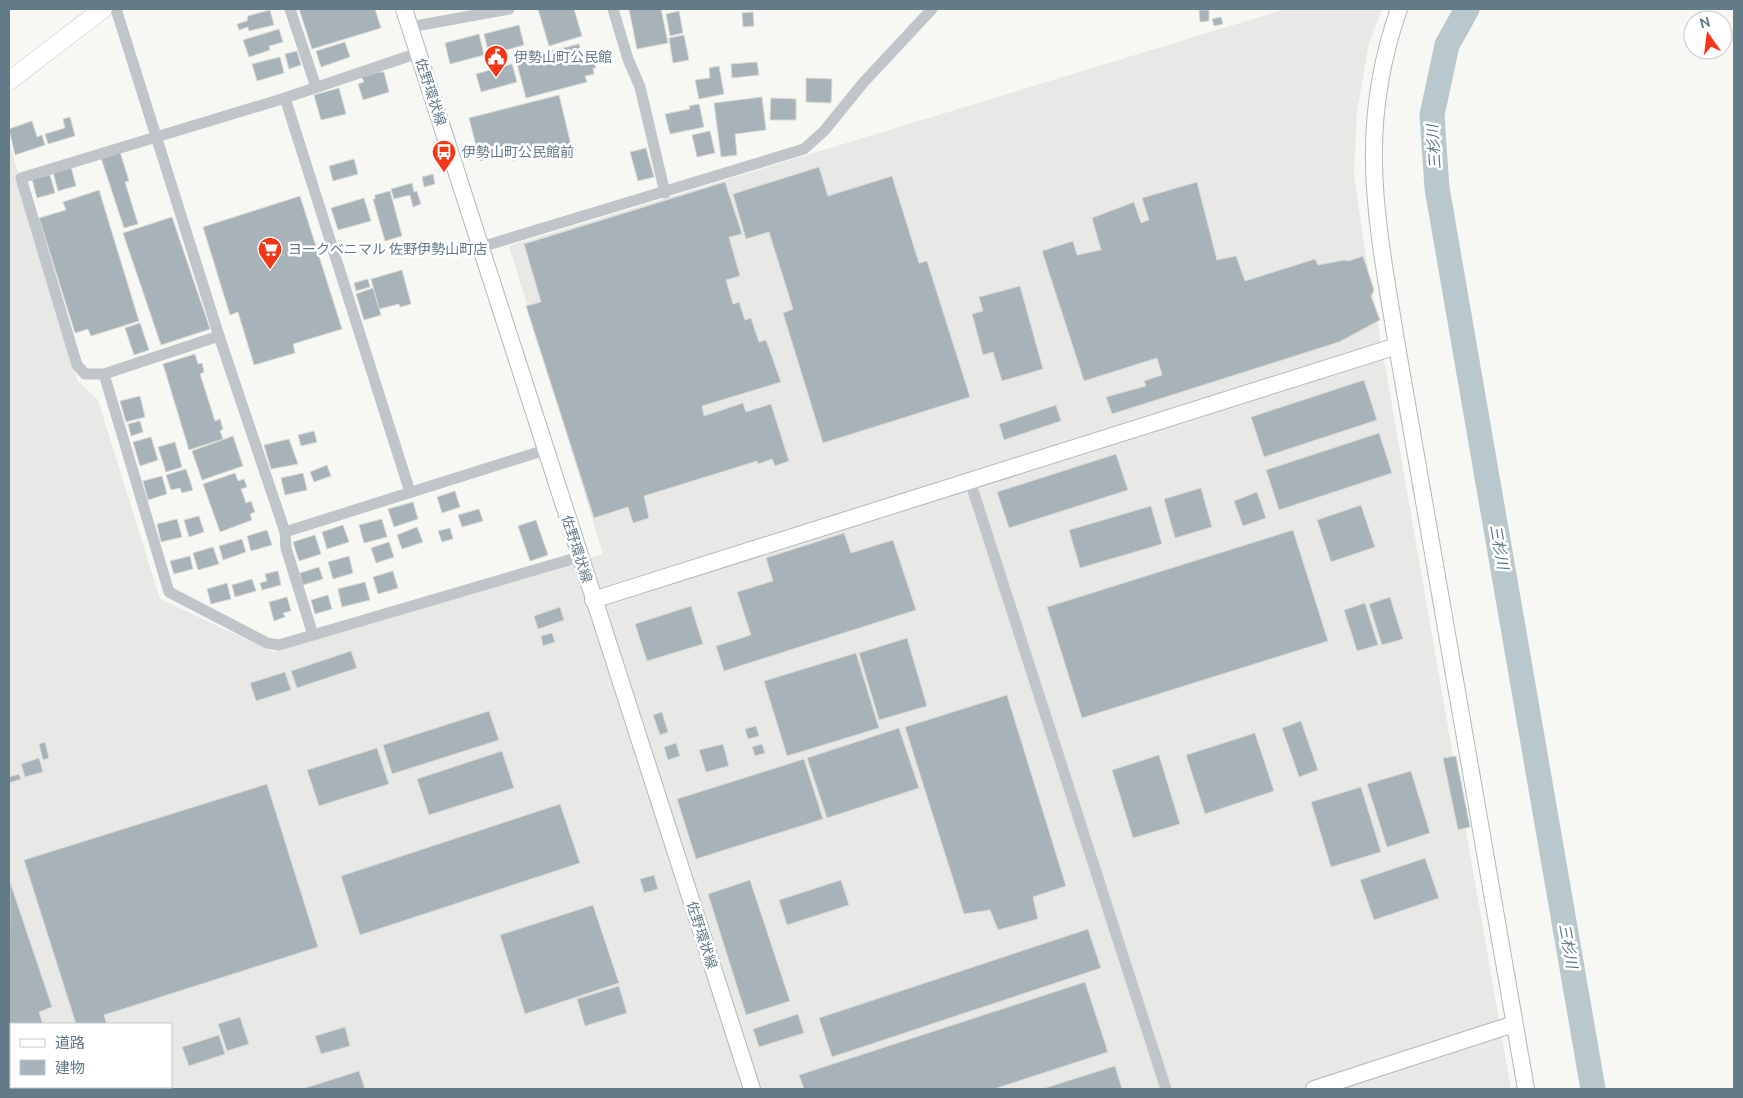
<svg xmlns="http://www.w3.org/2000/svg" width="1743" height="1098" font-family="Ubuntu,'Noto Sans JP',sans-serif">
<rect width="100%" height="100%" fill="#f7f7f3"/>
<path fill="#e8e8e6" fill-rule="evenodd" d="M1286 9H1382L1369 43 1357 112 1354 175 1365 250 1511 1089H9V141L77 380 98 400 160 599 274 652 603 554 509 246ZM11 1024H171V1087H11Z"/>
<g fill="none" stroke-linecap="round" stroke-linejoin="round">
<polyline stroke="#b9c8cc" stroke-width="25" points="1467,9 1447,45 1432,115 1437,188 1593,1089"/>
</g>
<g fill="#a7b3b8" stroke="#d8d8d6">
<polygon points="299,9 375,9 381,28 312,49"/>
<polygon points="538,9 574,9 582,36 549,46"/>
<polygon points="629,9 661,9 668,43 637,49"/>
<polygon points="270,10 274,25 249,31 248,27 239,30 237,24 247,21 248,16"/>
<polygon points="1199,10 1209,10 1209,21 1200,22"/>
<polygon points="679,11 683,33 670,36 666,14"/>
<polygon points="753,12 754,26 743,27 742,13"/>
<polygon points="1221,17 1223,24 1214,26 1212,19"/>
<polygon points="519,25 524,45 489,55 484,34"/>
<polygon points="279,29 283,42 269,46 270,50 249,57 243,40"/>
<polygon points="479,34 484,55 450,64 445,43"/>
<polygon points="684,35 689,60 673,63 669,38"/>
<polygon points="345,42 350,57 321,67 316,51"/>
<polygon points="579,44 583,62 590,60 591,63 595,62 596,68 593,68 594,74 585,76 587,82 526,98 516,60"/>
<polygon points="297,51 301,65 289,69 285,54"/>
<polygon points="280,57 284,73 257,81 252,64"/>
<polygon points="757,62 759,75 732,78 731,64"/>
<polygon points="512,64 517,82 481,92 476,74"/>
<polygon points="719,66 724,94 699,99 695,80 710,78 709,68"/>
<polygon points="379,72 384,72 389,92 363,100 358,84 364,82 362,77"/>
<polygon points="806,78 832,79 831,103 806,102"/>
<polygon points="339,88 346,114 321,120 314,95"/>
<polygon points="559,95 571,145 512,161 510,153 480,161 469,118"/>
<polygon points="762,97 766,130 735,134 737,155 721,157 714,103"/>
<polygon points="771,98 796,99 796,120 770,120"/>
<polygon points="699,104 704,127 670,134 665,114 690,109 689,106"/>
<polygon points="70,117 75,136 48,144 45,134 65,128 63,119"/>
<polygon points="32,121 37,137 42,135 45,145 15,155 9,129"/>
<polygon points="710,131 715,153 697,157 692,135"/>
<polygon points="646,148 654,177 638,181 630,152"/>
<polygon points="120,152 129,181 125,182 138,224 124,228 101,158"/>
<polygon points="354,159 358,174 333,181 329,166"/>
<polygon points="71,167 76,186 58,191 53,172"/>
<polygon points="819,167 828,196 892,176 919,263 927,261 970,397 823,443 783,313 793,309 769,232 746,239 733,194"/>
<polygon points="433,174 435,184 424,187 422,177"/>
<polygon points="50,175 55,193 37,198 32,179"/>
<polygon points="725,182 742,234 729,237 740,276 726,280 733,304 739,302 745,320 751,318 759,342 766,340 781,382 702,406 704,416 743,403 746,412 771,404 789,461 775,466 772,459 758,464 757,461 644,496 649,518 633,523 628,507 594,518 526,306 541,302 524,244"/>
<polygon points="1197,182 1217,260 1236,256 1245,281 1315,259 1318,265 1345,260 1349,261 1363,256 1374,290 1371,296 1380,320 1339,342 1112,414 1106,397 1146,386 1144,381 1162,375 1157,358 1084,381 1042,251 1073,241 1077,255 1101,250 1092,218 1134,202 1141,223 1149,220 1142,198"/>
<polygon points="412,183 414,192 417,191 421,204 413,207 410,195 394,199 391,189"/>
<polygon points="99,190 139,321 91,336 88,329 75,333 39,218 66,210 63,202"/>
<polygon points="390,191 402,236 385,241 373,199 375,199 375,195"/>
<polygon points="300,196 342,329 293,344 295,353 254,365 238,312 230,315 203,227"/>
<polygon points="364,198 371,221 338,230 331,208"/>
<polygon points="172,217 210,329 161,345 123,233"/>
<polygon points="402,270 411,304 400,307 399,304 379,309 371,279"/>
<polygon points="368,279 370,287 356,291 354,283"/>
<polygon points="1020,286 1043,369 1002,381 993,352 983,355 972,314 983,311 979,297"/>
<polygon points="373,288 381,315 364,320 356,294"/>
<polygon points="140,323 149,350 134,355 125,328"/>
<polygon points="195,354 198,364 202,363 204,372 200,374 215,421 220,419 223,429 220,431 223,439 189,450 163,364"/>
<polygon points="1364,380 1377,420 1264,457 1251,417"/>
<polygon points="140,396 145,417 126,422 120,401"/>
<polygon points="1056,405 1061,421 1004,440 999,424"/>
<polygon points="140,421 143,432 131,436 128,424"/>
<polygon points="314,431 317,442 301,446 298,435"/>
<polygon points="1379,433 1392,473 1279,510 1266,470"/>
<polygon points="233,436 243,466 202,480 192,451"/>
<polygon points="151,437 158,460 140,466 133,442"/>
<polygon points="289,439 298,464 271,469 264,445"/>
<polygon points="175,442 182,467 166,472 158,447"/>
<polygon points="1116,454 1128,490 1009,528 997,492"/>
<polygon points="327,465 331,476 314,482 310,472"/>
<polygon points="186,469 193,490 182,493 180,488 171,490 166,475"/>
<polygon points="235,473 238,481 244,479 247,487 241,489 246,503 251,501 255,512 250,514 252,520 220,532 203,484"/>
<polygon points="303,473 307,490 285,495 281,478"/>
<polygon points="162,476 167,494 148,500 143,481"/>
<polygon points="1201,488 1212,527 1175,538 1164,499"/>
<polygon points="455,491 460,507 442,513 437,497"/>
<polygon points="1257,492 1266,518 1243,526 1234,501"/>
<polygon points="413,502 418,519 394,527 388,509"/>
<polygon points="1361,505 1375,547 1331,562 1317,520"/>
<polygon points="1151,506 1162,544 1080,568 1069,530"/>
<polygon points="479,509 483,521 462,527 458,515"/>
<polygon points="199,516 204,532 189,537 184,520"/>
<polygon points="177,519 182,537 161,542 157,524"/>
<polygon points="382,519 387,537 364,543 359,525"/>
<polygon points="536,520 548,555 530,561 518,526"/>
<polygon points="343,525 349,542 327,549 322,532"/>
<polygon points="417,527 423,542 402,549 397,535"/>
<polygon points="450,528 453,539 442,542 438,531"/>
<polygon points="267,530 272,545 251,551 247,536"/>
<polygon points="1293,530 1328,641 1082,718 1047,607"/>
<polygon points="844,533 851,553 893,540 916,610 724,671 716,646 751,635 737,592 773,581 766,558"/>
<polygon points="315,535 321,554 299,561 293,542"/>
<polygon points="242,539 246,552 223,560 219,546"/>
<polygon points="389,542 394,557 376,563 371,548"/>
<polygon points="213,547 219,564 198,570 193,553"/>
<polygon points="190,556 193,569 174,574 170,561"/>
<polygon points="349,556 353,573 333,579 328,562"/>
<polygon points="319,567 323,579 303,585 300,573"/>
<polygon points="278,571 281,585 262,590 260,583 267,581 265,574"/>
<polygon points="393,571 398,588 378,594 373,577"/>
<polygon points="252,579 256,591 235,597 232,585"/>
<polygon points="365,582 370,600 342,607 338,589"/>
<polygon points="227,583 231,599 211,604 207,589"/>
<polygon points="328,595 332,609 315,614 311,600"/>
<polygon points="287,597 291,611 283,613 285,617 274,621 269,602"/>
<polygon points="1390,597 1403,639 1382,645 1369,604"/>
<polygon points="1365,603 1378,645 1357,651 1344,610"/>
<polygon points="691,606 703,644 647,661 635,624"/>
<polygon points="560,607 564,620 538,629 534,616"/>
<polygon points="552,633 555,642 543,646 541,636"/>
<polygon points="907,638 927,706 879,720 859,653"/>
<polygon points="351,651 357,668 297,688 291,671"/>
<polygon points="856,653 879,728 787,756 764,681"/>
<polygon points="285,672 291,690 256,701 250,683"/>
<polygon points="1007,695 1066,886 1033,897 1038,919 998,930 990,910 964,914 905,727"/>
<polygon points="489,711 499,740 392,774 383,745"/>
<polygon points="662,712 668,732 660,735 653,715"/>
<polygon points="1301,721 1318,770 1299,777 1282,728"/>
<polygon points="756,726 759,736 748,739 745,729"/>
<polygon points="899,728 919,788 827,818 807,758"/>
<polygon points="1255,733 1274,791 1205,814 1186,755"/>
<polygon points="45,742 49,758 43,760 39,744"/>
<polygon points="676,743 680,756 668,760 664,747"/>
<polygon points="723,744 729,766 706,772 699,750"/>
<polygon points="762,744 765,753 755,756 752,747"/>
<polygon points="377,748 389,784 319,806 307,770"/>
<polygon points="502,751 514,788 429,815 417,779"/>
<polygon points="1159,755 1180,824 1133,838 1112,770"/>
<polygon points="1456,756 1470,827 1458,830 1443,758"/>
<polygon points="39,758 43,772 25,777 21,764"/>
<polygon points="804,759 823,819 696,859 677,799"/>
<polygon points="1411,771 1430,833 1387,847 1367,784"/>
<polygon points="19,774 21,779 9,783 9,777"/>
<polygon points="267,784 318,947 104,1015 107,1024 76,1024 24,860"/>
<polygon points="1361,787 1381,852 1331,867 1311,802"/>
<polygon points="560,804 580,863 360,935 341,876"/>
<polygon points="1425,858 1439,898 1374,920 1360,880"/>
<polygon points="654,875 658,889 644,893 640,879"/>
<polygon points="750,880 790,1001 746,1015 708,894"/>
<polygon points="841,880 849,905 787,925 779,900"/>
<polygon points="10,882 52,1007 39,1012 43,1024 11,1024 11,1042 9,1043"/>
<polygon points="593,905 619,983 525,1014 500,935"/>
<polygon points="1088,929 1101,968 832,1057 819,1018"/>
<polygon points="1085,982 1108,1052 994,1089 804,1089 799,1075"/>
<polygon points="619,986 627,1013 585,1026 577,999"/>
<polygon points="798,1014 804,1033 759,1047 753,1029"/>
<polygon points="240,1017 249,1044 227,1051 218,1024"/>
<polygon points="345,1027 350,1046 321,1054 315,1036"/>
<polygon points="219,1035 225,1054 189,1066 182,1047"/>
<polygon points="1115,1066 1122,1089 1042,1089"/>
<polygon points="359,1071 365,1089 302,1089"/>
<polygon points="11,1084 11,1087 31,1087 32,1089 9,1089 9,1085"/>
<polygon points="43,1087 64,1087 65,1089 44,1089"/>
</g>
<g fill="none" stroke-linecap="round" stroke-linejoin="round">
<defs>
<g id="secondary">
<polyline points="404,9 752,1089"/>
<path d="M1397 346C1377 222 1356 131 1399 9"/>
<polyline points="593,600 1397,346 1526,1089"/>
<polyline points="1314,1089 1514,1024"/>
</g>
<polyline id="primary" points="9,81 103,9"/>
</defs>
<use href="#secondary" stroke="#b1b9bd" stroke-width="18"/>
<use href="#primary" stroke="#b4babe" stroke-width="19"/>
<g stroke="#bfc5c8" stroke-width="11">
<polyline points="116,9 219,336 285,532 286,548 313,635"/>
<polyline points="290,9 316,87"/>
<polyline points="613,9 628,59 640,87 665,193"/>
<polyline points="410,27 509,9"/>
<polyline points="285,98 410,492"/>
<polyline points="481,247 804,149 824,131 863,83 932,9"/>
<polyline points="219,336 104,374 85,374 77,365 21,178 285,98 418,53"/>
<polyline points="104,374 169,592 267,643 279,645 579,557"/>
<polyline points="970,481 1166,1089"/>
<polyline points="285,532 545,450"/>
</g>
<use href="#secondary" stroke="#fff" stroke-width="16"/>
<use href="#primary" stroke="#fff" stroke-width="18"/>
</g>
<defs>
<symbol id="civic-pin" viewBox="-11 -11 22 30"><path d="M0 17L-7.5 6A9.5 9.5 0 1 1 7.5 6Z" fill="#f43716" stroke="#fff"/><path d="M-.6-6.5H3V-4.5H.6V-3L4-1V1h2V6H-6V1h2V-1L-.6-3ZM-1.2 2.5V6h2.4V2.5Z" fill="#fff"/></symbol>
<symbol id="bus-pin" viewBox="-11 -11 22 30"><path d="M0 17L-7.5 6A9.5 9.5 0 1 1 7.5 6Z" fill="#f43716" stroke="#fff"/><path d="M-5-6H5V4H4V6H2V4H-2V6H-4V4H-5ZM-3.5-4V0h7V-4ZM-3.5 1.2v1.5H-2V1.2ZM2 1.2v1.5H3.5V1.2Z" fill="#fff"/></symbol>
<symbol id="supermarket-pin" viewBox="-11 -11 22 30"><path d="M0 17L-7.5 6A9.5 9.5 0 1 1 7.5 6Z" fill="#f43716" stroke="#fff"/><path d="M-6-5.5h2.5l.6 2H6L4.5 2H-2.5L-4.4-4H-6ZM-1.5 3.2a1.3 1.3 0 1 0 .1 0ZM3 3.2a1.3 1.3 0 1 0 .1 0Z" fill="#fff"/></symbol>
</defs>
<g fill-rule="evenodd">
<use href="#civic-pin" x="482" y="43" width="28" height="38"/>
<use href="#bus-pin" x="430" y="138" width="28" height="38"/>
<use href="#supermarket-pin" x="256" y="235" width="28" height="38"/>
</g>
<g text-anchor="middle" stroke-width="5" stroke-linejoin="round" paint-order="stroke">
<g font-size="14" fill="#637a87" stroke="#fff" text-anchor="start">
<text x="514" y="62">伊勢山町公民館</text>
<text x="462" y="157">伊勢山町公民館前</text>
<text x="288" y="254">ヨークベニマル 佐野伊勢山町店</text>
</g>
<g font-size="14" fill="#637a87" stroke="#fff">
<text transform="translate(431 92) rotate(72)" y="5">佐野環状線</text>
<text transform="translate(577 549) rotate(72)" y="5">佐野環状線</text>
<text transform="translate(702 935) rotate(72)" y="5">佐野環状線</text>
</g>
<g font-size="15" font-style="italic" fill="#5a767c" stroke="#fff">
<text transform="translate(1434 147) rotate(-94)" y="5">三杉川</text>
<text transform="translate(1499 547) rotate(80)" y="5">三杉川</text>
<text transform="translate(1568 946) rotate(80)" y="5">三杉川</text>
</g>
</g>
<rect width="1743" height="1098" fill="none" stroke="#637a87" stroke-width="20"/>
<rect x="10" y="1023" width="162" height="65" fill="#ffffff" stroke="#c1cacf"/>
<rect x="20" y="1039" width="25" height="8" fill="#ffffff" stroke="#c1cacf"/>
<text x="55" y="1048" font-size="15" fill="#637a87">道路</text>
<rect x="20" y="1060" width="25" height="15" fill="#a7b3b8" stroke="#c1cacf"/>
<text x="55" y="1073" font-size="15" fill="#637a87">建物</text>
<g transform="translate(1708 35) rotate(346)"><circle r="24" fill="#ffffff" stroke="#c1cacf"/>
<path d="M0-4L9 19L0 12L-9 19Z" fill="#f43716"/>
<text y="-8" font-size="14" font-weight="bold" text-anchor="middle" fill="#637a87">N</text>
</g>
</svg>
